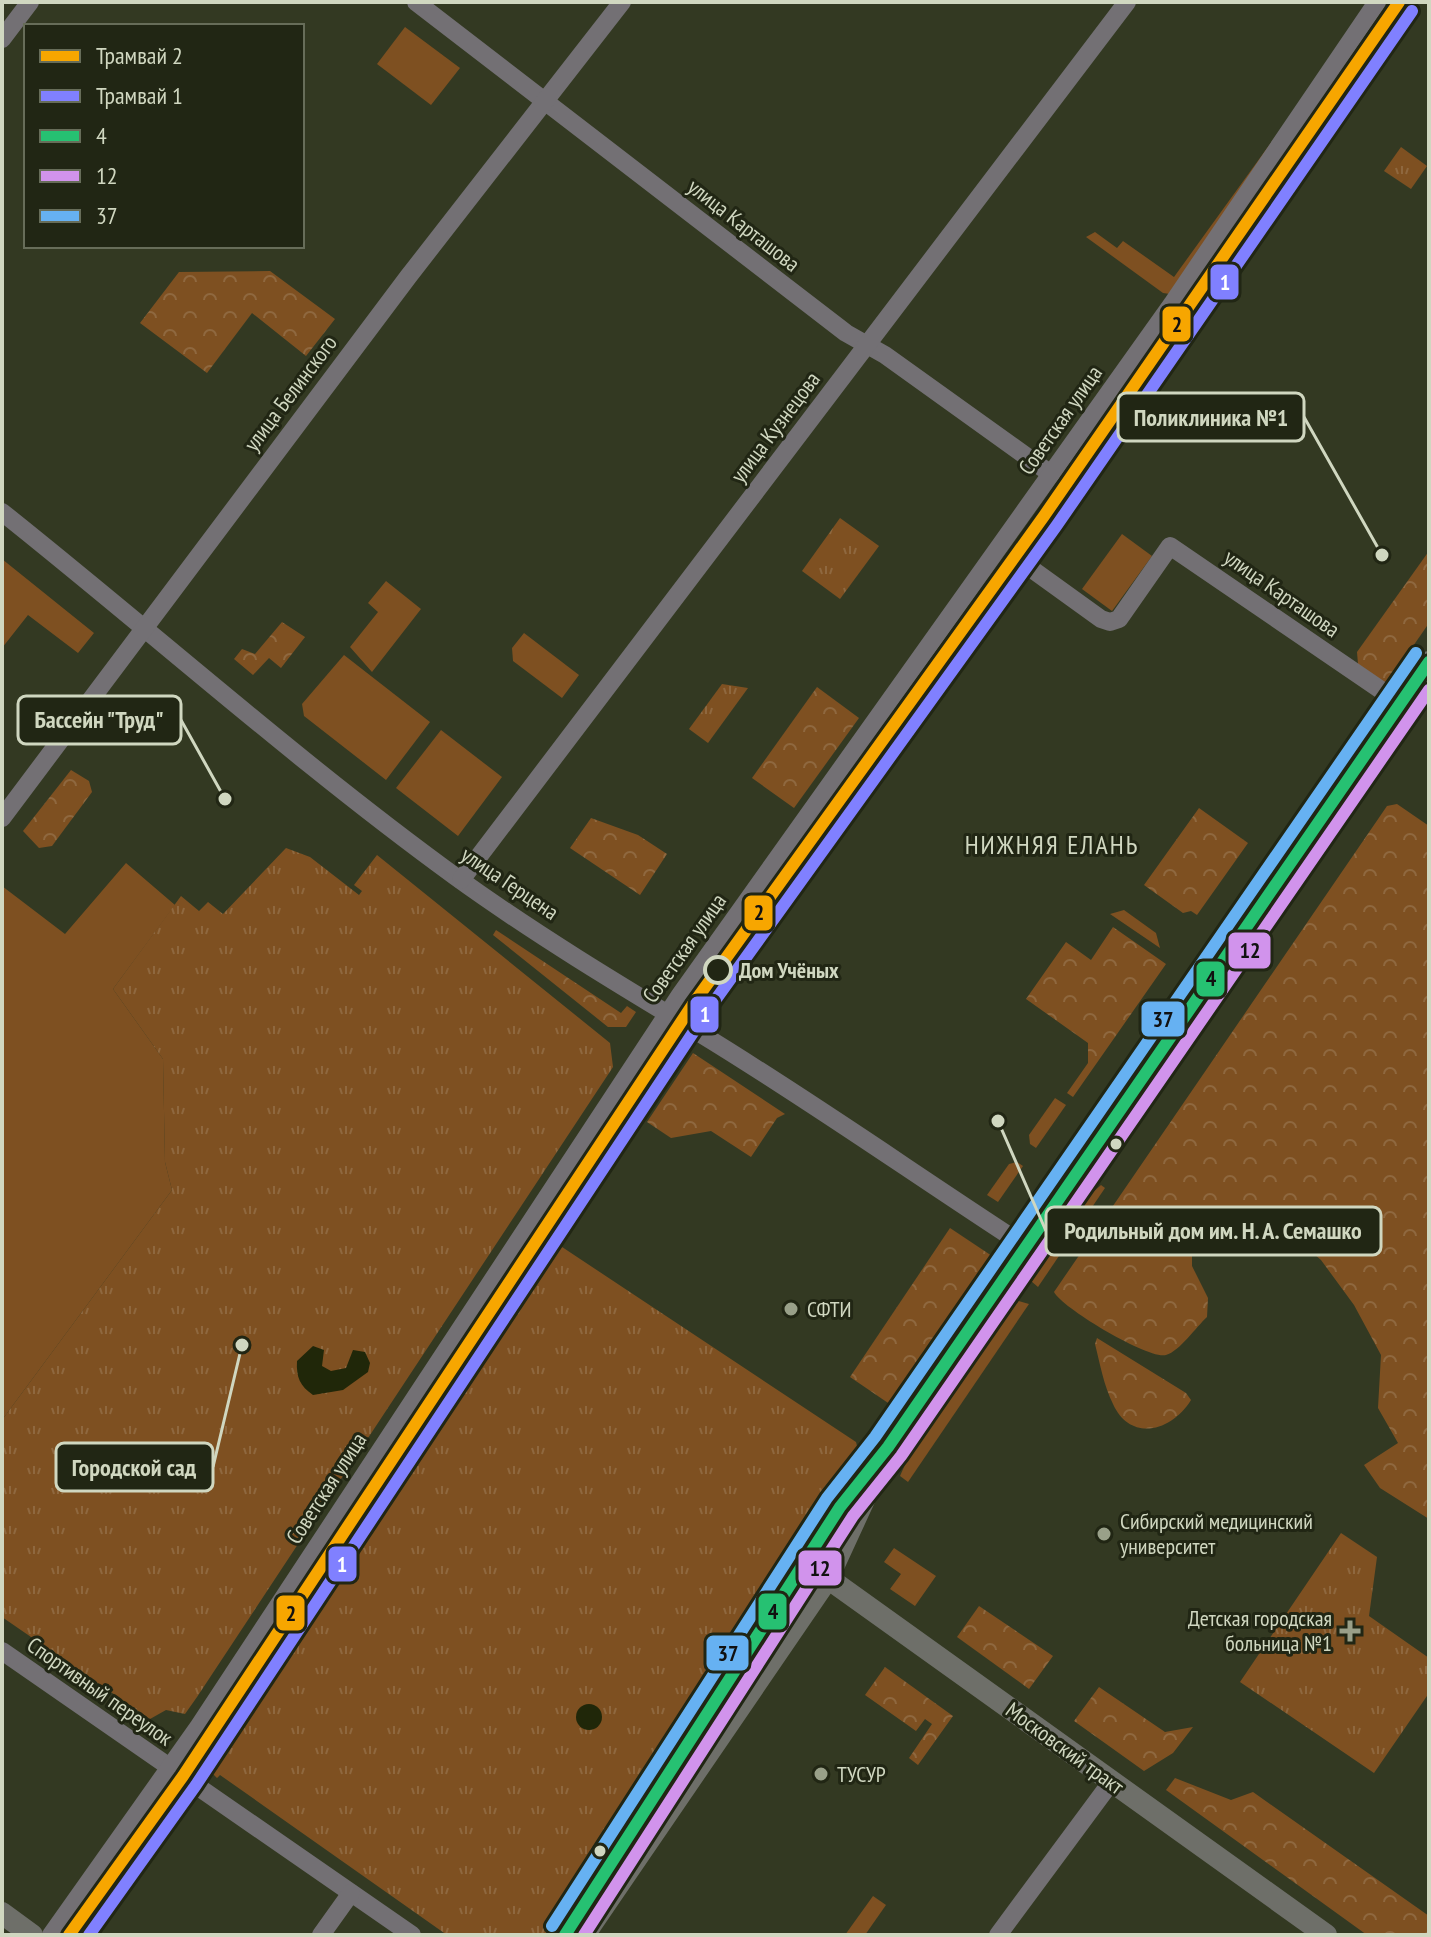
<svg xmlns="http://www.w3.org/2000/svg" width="1431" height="1937" font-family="'PT Sans Narrow',sans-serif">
<defs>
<pattern id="forest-crowns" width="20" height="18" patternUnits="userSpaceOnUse" patternTransform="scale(2)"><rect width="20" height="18" fill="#7e5021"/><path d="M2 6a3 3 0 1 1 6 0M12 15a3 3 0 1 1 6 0" fill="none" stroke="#8f683f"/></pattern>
<pattern id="park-tufts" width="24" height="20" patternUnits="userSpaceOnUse" patternTransform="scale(2)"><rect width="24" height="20" fill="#7e5021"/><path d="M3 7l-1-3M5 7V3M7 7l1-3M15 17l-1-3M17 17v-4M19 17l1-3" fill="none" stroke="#8f683f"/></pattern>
</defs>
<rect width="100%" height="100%" fill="#333922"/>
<g fill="#7e5021">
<polygon points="405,27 460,68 431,105 377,64"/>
<polygon points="1288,119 1170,294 1163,293 1086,237 1095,232 1117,248 1123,241 1174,277"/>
<polygon points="1122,534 1152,556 1112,611 1082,589"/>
<polygon points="2,559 94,633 78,653 28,615 2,648"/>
<polygon points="386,581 421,609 372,672 350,647 378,612 368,603"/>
<polygon points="524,633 579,675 562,698 513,661 512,648"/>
<polygon points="344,655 430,722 386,780 304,716 302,704"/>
<polygon points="441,730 502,777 458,836 396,788"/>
<polygon points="126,863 175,905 113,989 163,1059 165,1162 172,1190 2,1420 2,886 65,934"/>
<polygon points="1124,910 1156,933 1160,948 1110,914"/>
<polygon points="1055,1098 1066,1105 1036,1148 1030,1144 1029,1135"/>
<polygon points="1017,1162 1023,1166 998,1202 987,1195 1009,1164"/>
<polygon points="1101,1185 1105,1188 1038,1287 1031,1281 1031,1271 1075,1208"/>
<polygon points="1015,1300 1029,1304 908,1482 900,1476 919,1433 1008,1304"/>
<polygon points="894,1548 936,1576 915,1606 890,1589 901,1574 884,1562"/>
<polygon points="873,1896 886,1905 865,1935 845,1935"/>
</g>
<g fill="url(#forest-crowns)">
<polygon points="270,271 335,319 306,356 252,313 207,373 140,323 179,272"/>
<polygon points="1429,551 1429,623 1389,681 1384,682 1358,664 1357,652"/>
<polygon points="282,622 305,637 281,668 269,658 253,675 234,659 242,649 255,654"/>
<polygon points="817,687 859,718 794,808 752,778"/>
<polygon points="71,770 89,781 92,792 52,846 39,848 23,831"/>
<path d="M1397 804 1429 826V1519L1380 1488 1364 1465 1398 1443 1378 1408 1381 1355 1354 1305 1321 1260 1285 1229 1230 1222 1192 1235V1266L1208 1298 1207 1317C1196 1327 1180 1351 1166 1355 1149 1360 1062 1308 1054 1292L1387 806Z"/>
<polygon points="1199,808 1248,843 1197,915 1191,911 1183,913 1144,885"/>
<polygon points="591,818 638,835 667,854 640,895 570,848"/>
<polygon points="1113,927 1166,964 1073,1097 1067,1093 1088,1063 1088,1043 1026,999 1066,942 1091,960"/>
<polygon points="496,930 621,1013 627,1006 636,1012 626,1027 608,1027 493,935"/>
<polygon points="693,1053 785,1114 777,1118 751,1157 711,1131 671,1138 647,1122"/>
<polygon points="950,1228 995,1258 894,1407 850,1377"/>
<path d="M1097 1338 1186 1393 1191 1400C1172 1431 1131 1443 1113 1404 1104 1386 1100 1364 1095 1344Z"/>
<polygon points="979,1606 1053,1656 1029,1689 957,1637"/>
<polygon points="885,1667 953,1716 918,1765 909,1758 932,1724 925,1719 916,1731 865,1695"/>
<polygon points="1099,1687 1165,1732 1193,1727 1173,1753 1144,1771 1074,1721"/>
<polygon points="1175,1778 1231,1800 1253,1792 1429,1916 1429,1935 1367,1935 1166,1790"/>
</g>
<g fill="url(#park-tufts)">
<polygon points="1401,147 1427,166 1411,189 1384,171"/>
<polygon points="840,518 879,546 840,599 802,571"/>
<polygon points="722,684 748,688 708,743 689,729"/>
<polygon points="286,848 310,857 359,895 362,891 354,885 377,855 610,1043 613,1067 197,1697 185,1714 166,1710 150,1719 2,1617 2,1420 172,1190 165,1162 163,1059 113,989 181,896 199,911 208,902 223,914"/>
<polygon points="556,1243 856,1442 859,1454 833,1502 673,1750 589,1861 581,1890 553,1935 447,1935 220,1775 217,1778 205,1766 225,1736 230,1735"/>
<polygon points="1341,1533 1377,1557 1369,1616 1429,1658 1429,1693 1374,1773 1240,1682"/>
</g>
<g fill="#202709">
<path d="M313 1346 324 1350 322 1366 331 1371 346 1368 353 1350 365 1352 370 1363 368 1372 343 1390 313 1395C300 1386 296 1377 297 1361Z"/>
<circle cx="589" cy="1717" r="13"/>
</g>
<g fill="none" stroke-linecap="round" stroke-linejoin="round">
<g stroke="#737074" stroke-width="18">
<polyline points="416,2 846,333 885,355 1051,474"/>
<polyline points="2,39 30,2"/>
<path d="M2 512C154 633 299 763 456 877 535 934 618 984 701 1034 811 1101 917 1176 1025 1246"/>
<polyline points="1015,557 1101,619 1110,622 1119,619 1170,546 1400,703"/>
<polyline points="2,818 408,277 622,2"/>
<polyline points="461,880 1127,2"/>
<polyline points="2,1651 412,1935"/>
<polyline points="51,1935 199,1726 680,995 1172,304 1377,2"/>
<polyline points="79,1935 216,1738 700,1008 1022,563"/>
<polyline points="321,1935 351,1893"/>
<polyline points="998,1935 1112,1781"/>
</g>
<g stroke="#6e6f69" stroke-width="22">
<polyline points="804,1561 1326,1935"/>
<polyline points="2,1913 32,1935"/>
<polyline points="565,1935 840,1507 888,1447 1429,662"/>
<polyline points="584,1935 828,1578 874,1478"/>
</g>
<defs>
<polyline id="bus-1" points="565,1935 840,1507 888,1447 1429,662"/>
<polyline id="bus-2" points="584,1935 853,1516 901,1456 1429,690"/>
<polyline id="bus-3" points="552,1926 827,1498 875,1437 1416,653"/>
</defs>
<use href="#bus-1" stroke="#212614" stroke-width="18"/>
<use href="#bus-2" stroke="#212614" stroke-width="18"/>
<use href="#bus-3" stroke="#212614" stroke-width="18"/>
<use href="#bus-1" stroke="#26c172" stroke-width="12"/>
<use href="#bus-2" stroke="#d193ec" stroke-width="12"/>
<use href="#bus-3" stroke="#66b1f2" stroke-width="12"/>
<defs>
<polyline id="tram-1" points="69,1935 183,1776 693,1004 1044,516 1399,2"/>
<polyline id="tram-2" points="89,1935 196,1785 706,1013 1057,525 1412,11"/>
</defs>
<use href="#tram-1" stroke="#212614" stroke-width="18"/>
<use href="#tram-2" stroke="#212614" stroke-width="18"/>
<use href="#tram-1" stroke="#f7a600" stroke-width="12"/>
<use href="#tram-2" stroke="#8080ff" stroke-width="12"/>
</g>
<circle fill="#212614" stroke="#d0d7c0" stroke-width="4" cx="718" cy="970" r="13"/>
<g fill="#d0d7c0" stroke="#212614" stroke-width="3">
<circle cx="1116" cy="1144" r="7"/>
<circle cx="600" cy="1851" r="7"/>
</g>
<g fill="#99a089" stroke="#212614" stroke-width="3">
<circle cx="791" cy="1309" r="8"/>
<circle cx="1104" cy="1534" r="8"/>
<path d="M1346 1619h8v8h8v8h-8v8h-8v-8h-8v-8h8z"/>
<circle cx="821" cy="1774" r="8"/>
</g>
<g text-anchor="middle" stroke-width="6" stroke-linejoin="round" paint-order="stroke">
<g font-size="22" fill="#d0d7c0" stroke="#212614">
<text transform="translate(744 225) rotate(38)" y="8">улица Карташова</text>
<text transform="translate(290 393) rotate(-53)" y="8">улица Белинского</text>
<text transform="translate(1060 420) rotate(-55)" y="8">Советская улица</text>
<text transform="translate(775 427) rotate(-53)" y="8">улица Кузнецова</text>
<text transform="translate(1282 593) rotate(35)" y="8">улица Карташова</text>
<text transform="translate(510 883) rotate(34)" y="8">улица Герцена</text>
<text transform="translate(684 948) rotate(-55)" y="8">Советская улица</text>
<text transform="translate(326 1488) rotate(-57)" y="8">Советская улица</text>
<text transform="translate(100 1691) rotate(35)" y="8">Спортивный переулок</text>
<text transform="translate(1065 1748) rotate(36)" y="8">Московский тракт</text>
</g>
<g font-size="22" font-weight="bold" fill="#d0d7c0" stroke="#212614" text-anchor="start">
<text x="739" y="978">Дом Учёных</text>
</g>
<g font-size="22" fill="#d0d7c0" stroke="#212614" text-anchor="start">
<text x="807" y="1317">СФТИ</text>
<text x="1120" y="1529">Сибирский медицинский<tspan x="1120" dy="25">университет</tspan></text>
<text x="1332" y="1626" text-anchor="end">Детская городская<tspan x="1332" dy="25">больница №1</tspan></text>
<text x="837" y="1782">ТУСУР</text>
</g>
<g font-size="26" letter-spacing="2" fill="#d0d7c0" stroke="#212614">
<text x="1052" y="854">НИЖНЯЯ ЕЛАНЬ</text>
</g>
</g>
<path fill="none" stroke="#d0d7c0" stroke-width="3" d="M1382 555L1304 417M225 799L181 720M998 1121L1046 1231M242 1345L213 1467"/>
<g fill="#d0d7c0" stroke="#212614" stroke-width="3">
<circle cx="1382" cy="555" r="8"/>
<circle cx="225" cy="799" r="8"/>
<circle cx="998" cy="1121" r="8"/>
<circle cx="242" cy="1345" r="8"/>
</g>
<g fill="#212614" stroke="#d0d7c0" stroke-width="3">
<rect x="1118" y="393" width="186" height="48" rx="8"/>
<rect x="18" y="696" width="163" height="48" rx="8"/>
<rect x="1046" y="1207" width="335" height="48" rx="8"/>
<rect x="56" y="1443" width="157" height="48" rx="8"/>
</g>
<g font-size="24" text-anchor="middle" font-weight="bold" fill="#d0d7c0">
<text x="1211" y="426">Поликлиника №1</text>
<text x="99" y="728">Бассейн "Труд"</text>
<text x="1213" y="1239">Родильный дом им. Н. А. Семашко</text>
<text x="134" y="1476">Городской сад</text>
</g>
<g stroke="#212614" stroke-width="3">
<rect x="1209" y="263" width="31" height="38" rx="8" fill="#8080ff"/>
<rect x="1161" y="305" width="31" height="38" rx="8" fill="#f7a600"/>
<rect x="743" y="894" width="31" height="38" rx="8" fill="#f7a600"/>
<rect x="1227" y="931" width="45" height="39" rx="8" fill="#d193ec"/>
<rect x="1195" y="960" width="31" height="38" rx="8" fill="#26c172"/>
<rect x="689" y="995" width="31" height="39" rx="8" fill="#8080ff"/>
<rect x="1140" y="1000" width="46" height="38" rx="8" fill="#66b1f2"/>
<rect x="327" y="1545" width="31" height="38" rx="8" fill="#8080ff"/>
<rect x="797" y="1549" width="46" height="38" rx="8" fill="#d193ec"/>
<rect x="757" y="1592" width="31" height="39" rx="8" fill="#26c172"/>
<rect x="275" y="1594" width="31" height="38" rx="8" fill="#f7a600"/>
<rect x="705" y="1634" width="45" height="38" rx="8" fill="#66b1f2"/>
</g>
<g font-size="22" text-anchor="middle" font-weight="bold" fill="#fff">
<text x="1225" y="290">1</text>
<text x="705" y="1022">1</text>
<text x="342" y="1572">1</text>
</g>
<g font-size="22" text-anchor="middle" font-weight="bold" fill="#111">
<text x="1177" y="332">2</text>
<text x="759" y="920">2</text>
<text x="1250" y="958">12</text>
<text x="1211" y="986">4</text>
<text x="1163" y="1027">37</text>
<text x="820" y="1576">12</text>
<text x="773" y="1619">4</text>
<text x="291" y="1621">2</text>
<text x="728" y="1661">37</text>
</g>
<rect width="1431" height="1937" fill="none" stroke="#d0d7c0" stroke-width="8"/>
<rect x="24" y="24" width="280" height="224" fill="#212614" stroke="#676d59" stroke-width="2"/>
<rect x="40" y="50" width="40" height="12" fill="#f7a600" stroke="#676d59" stroke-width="2"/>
<text x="96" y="64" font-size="24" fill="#d0d7c0">Трамвай 2</text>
<rect x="40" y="90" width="40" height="12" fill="#8080ff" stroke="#676d59" stroke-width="2"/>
<text x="96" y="104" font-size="24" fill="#d0d7c0">Трамвай 1</text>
<rect x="40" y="130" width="40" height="12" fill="#26c172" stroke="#676d59" stroke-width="2"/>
<text x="96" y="144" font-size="24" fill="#d0d7c0">4</text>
<rect x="40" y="170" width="40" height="12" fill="#d193ec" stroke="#676d59" stroke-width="2"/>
<text x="96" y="184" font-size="24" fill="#d0d7c0">12</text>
<rect x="40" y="210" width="40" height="12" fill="#66b1f2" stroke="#676d59" stroke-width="2"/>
<text x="96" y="224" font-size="24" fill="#d0d7c0">37</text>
</svg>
